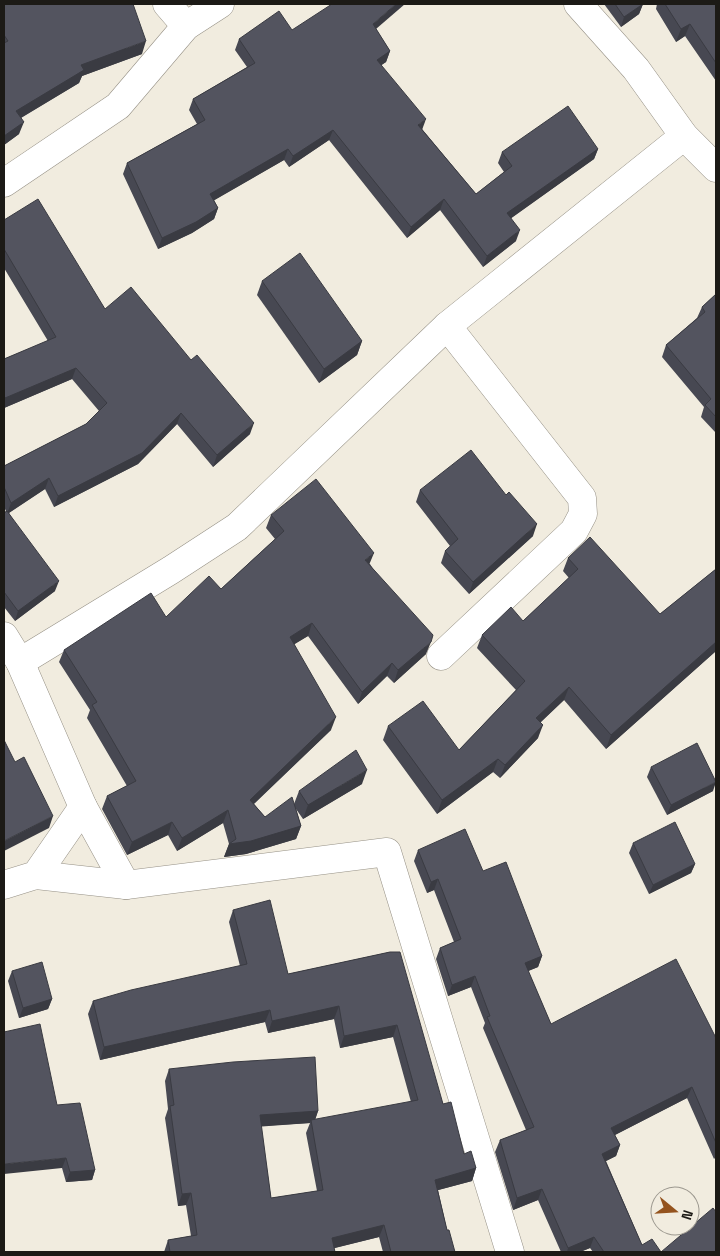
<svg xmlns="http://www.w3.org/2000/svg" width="720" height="1256" font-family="'Space Grotesk',sans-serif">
<rect width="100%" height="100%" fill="#f1ecdf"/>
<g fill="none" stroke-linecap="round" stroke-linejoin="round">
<defs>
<g id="minor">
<polyline points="167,4 186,26"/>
<polyline points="578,4 636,69 684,136 716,168"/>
<polyline points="4,183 118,106 186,26 220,4"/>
<polyline points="4,636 20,662 83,807 36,875 4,885"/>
<polyline points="441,656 574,531 583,514 582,498 447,326"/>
<polyline points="20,662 171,570 237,527 447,326 684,136"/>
<polyline points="83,807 126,885"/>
<polyline points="36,875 126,885 387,852 510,1252"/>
</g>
</defs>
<use href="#minor" stroke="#969186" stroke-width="29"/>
<use href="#minor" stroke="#fff" stroke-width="28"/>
</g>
<g fill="#474852" fill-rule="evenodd">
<polygon points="4,4 142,54 82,76 79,83 21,118 19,134 4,145"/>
<polygon points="604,4 643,4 639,14 621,27"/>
<polygon points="657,4 716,4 716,81 685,36 676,42 656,9"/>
<polygon points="376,29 390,51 386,62 381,65 422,129 476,194 504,172 498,163 502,152 598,149 594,159 511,218 516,241 483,267 440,210 407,238 329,140 289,167 284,160 214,200 218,208 214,219 192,233 158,249 123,174 127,163 197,124 189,110 193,99 247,67 235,50 239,39 292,30"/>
<polygon points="4,220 105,309 250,434 213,467 177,424 138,464 54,507 45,489 9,513 55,591 15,621 4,607 4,513 6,511 4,507 4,466 86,424 99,411 72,379 4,408 4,359 48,341 4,268"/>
<polygon points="262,281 362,341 357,355 319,383 257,295"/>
<polygon points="716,294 716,433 701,417 704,407 662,357 666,345 697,318 702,307"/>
<polygon points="420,490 533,536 469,594 441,563 445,551 450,546 416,502"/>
<polygon points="271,515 370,564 426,654 394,683 387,676 358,704 308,636 294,644 331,730 254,804 265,817 294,804 299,791 362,784 303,819 296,809 301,826 296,839 246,854 224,857 229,844 223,823 177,851 168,835 127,855 102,809 107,796 127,786 87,718 90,710 59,662 64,650 166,617 221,589 275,539 266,528"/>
<polygon points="568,558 660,614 716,569 716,651 606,749 564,700 540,723 538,738 500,778 493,772 437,814 383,740 388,726 459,750 516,690 477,648 482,635 523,621 569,578 563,571"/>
<polygon points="651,767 713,791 667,815 647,777"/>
<polygon points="633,843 695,864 691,873 649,894 629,853"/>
<polygon points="418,850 483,871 542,956 538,967 528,971 551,1024 716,1038 716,1157 714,1159 687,1098 615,1135 620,1145 616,1156 606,1161 642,1245 661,1252 593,1252 590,1248 580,1252 561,1252 538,1200 513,1210 495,1152 500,1140 526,1130 483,1028 485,1023 471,987 448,996 436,959 440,948 454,942 434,890 427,893 414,861"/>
<path d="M233 910 288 974 390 952 443 1104 464 1154 476 1168 472 1181 438 1190 447 1230 455 1252H383L379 1237 334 1248 335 1252H164L168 1240 191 1236 186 1205 178 1206 165 1118 168 1109 165 1081 169 1069 318 1111 315 1120 411 1102 393 1037 340 1048 334 1019 268 1033 265 1022 100 1060 88 1014 93 1001 240 966 229 922ZM310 1123 306 1133 317 1191 271 1198 261 1126Z"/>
<polygon points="12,971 52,999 48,1009 19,1018 8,981"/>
<polygon points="57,1105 95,1170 92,1180 66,1182 62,1168"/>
</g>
<g fill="#3a3b42">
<polygon points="396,4 405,4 369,35 373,24"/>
<polygon points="643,4 639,14 621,27 624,17"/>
<polygon points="690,24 685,36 676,42 681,29"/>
<polygon points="146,41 142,54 82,76 79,83 12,123 16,111 81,65"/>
<polygon points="390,51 386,62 373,71 377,60"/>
<polygon points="426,119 422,130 418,125"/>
<polygon points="24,122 19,134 4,145 4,136"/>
<polygon points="333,130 329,140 289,167 293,156"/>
<polygon points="288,149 284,160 206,205 210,194"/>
<polygon points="598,149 594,159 503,224 507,213"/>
<polygon points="444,199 440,210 407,238 411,227"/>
<polygon points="218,208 214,219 192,233 158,249 162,238"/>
<polygon points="520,230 516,241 483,267 487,256"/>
<polygon points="362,341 357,355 319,383 324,369"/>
<polygon points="76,368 72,379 4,408 4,400 5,398"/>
<polygon points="181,413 177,424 138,464 54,507 58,496"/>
<polygon points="254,423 250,434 213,467 217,455"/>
<polygon points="49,478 45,489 7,514 11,503"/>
<polygon points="537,524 533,536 469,594 473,582"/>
<polygon points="374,553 369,565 365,560"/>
<polygon points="59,581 55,591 15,621 18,611"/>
<polygon points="312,623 308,636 285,650 290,637"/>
<polygon points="431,642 426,654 394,683 398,670"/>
<polygon points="716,642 716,651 606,749 611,735"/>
<polygon points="392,663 387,676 358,704 362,692"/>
<polygon points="569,687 564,700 531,731 536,718"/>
<polygon points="336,717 331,730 245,812 250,800"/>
<polygon points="543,725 538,738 500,778 505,765"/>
<polygon points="498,759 493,772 437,814 442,800"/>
<polygon points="367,770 362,784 303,819 308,805"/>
<polygon points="716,782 713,791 667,815 671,805"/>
<polygon points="228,810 223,823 177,851 182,838"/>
<polygon points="53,816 49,828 4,851 4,841"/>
<polygon points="172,822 168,835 127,855 132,842"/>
<polygon points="301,826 296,839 246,854 224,857 229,844"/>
<polygon points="695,864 691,873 649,894 653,885"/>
<polygon points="438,879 434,890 427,893 431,882"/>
<polygon points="542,956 538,967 521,974 525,963"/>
<polygon points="475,976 471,987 448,996 452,985"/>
<polygon points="52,999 48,1009 19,1018 23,1008"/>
<polygon points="339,1006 334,1019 268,1033 272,1021"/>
<polygon points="270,1010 265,1022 100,1060 104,1047"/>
<polygon points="397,1025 393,1037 340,1048 344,1036"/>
<polygon points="692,1087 687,1098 607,1139 611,1128"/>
<polygon points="318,1111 314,1123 311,1120 310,1123 255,1127 260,1115"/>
<polygon points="620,1145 616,1156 598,1165 602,1154"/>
<polygon points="66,1158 62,1168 4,1174 4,1164"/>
<polygon points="476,1168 472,1181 431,1192 435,1180"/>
<polygon points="95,1170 92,1180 66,1182 70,1172"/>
<polygon points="542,1189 538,1200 513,1210 517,1198"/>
<polygon points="191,1193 186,1205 178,1206 182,1194"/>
<polygon points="384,1225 379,1237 327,1250 332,1238"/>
<polygon points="594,1237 590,1248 580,1252 567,1252 568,1248"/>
</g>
<g fill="#53545f" stroke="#3a3b42">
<polygon points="4,4 133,4 146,41 81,65 84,70 16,111 24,122 4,136 4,43 8,41 4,35"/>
<polygon points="332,4 396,4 373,24 390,51 377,60 426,119 418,125 476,194 512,166 502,152 568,106 598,149 507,213 520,230 487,256 444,199 411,227 333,130 293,156 288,149 210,194 218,208 196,222 162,238 127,163 205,120 193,99 255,63 239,39 279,11 292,30"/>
<polygon points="615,4 643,4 624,17"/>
<polygon points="665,4 716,4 716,63 690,24 681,29"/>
<polygon points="38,199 105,309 131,287 191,360 197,355 254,423 217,455 181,413 142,453 58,496 49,478 11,503 4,487 4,466 86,424 107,403 76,368 5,398 4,396 4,359 56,337 4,249 4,220"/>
<polygon points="300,253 362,341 324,369 262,281"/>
<polygon points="716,294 716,417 705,405 711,399 666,345 705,312 702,307"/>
<polygon points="471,450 506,495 509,492 537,524 473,582 445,551 458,539 420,490"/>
<polygon points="316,479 374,553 365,560 433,635 431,642 398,670 392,663 362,692 312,623 290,637 336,717 250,800 265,817 292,797 301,826 251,841 229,844 236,839 228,810 182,838 172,822 132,842 107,796 136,781 92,705 97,702 64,650 151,593 166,617 209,576 221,589 284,531 271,515"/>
<polygon points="7,511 59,581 18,611 4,592 4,513"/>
<polygon points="590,537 660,614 716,569 716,642 611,735 569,687 536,718 543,725 505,765 498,759 442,800 388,726 423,701 459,750 525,681 482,635 511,607 523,621 578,569 568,558"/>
<polygon points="4,740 15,762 24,757 53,816 4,841"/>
<polygon points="697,743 716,782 671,805 651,767"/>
<polygon points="356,750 367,770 308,805 299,791"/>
<polygon points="675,822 695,864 653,885 633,843"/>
<polygon points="465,829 483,871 506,862 542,956 525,963 551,1024 676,959 716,1038 716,1143 692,1087 611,1128 620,1145 602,1154 642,1245 652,1239 661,1252 604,1252 594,1237 568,1248 542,1189 517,1198 500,1140 534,1127 487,1017 490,1016 475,976 452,985 440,948 461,939 438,879 431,882 418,850"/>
<polygon points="270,900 288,974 390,952 400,952 443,1104 451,1102 464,1154 471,1151 476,1168 435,1180 447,1230 449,1230 455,1252 391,1252 384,1225 332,1238 335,1252 170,1252 168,1240 197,1235 191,1193 182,1194 170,1106 174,1105 169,1069 233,1062 315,1057 318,1111 260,1115 271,1198 323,1190 311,1120 418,1100 397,1025 344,1036 339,1006 272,1021 270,1010 104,1047 93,1001 131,990 247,964 233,910"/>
<polygon points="42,962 52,999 23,1008 12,971"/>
<polygon points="40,1024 57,1105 80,1103 95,1170 70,1172 66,1158 4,1164 4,1032"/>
<polygon points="713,1208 716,1212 716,1252 661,1252"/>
</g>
<rect width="720" height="1256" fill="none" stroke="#1c1a16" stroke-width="10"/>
<g transform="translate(675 1211) rotate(108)"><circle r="24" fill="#f1ecdf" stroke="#9c988f"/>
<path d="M0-4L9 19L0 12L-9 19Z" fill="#94531e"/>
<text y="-8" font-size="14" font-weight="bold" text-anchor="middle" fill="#1c1a16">N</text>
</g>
</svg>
